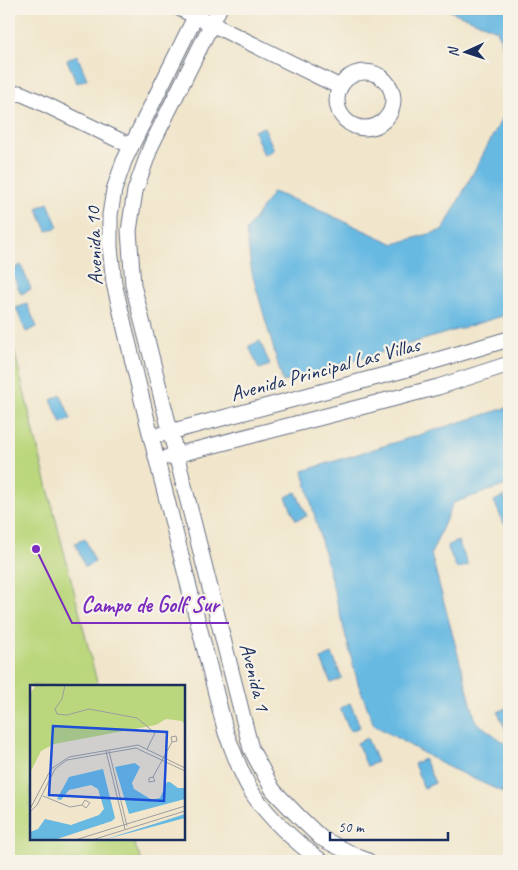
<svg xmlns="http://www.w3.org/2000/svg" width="518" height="870" font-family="Caveat,sans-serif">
<rect width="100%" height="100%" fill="#f7f3e8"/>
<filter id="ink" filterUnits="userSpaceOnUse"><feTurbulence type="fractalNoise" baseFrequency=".02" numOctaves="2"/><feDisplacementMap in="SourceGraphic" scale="10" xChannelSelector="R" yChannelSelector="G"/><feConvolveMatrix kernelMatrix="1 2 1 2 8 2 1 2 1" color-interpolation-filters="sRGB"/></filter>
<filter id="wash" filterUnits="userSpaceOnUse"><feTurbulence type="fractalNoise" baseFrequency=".0096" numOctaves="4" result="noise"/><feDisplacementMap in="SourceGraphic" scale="20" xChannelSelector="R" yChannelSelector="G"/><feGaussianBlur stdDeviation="1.12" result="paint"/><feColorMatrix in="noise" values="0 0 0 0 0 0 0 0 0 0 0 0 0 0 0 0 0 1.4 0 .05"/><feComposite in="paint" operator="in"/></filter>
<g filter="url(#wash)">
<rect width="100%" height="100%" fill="#f1e6cc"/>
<polygon fill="#bbd77d" stroke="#6b836e" points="9,329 37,445 98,686 31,686 31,839 133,839 136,848 142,861 9,861"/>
<g fill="#67b9e2" stroke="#4174a0">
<polygon points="445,9 509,9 509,63 497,30"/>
<polygon points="77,55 87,79 77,83 67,60"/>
<polygon points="509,105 509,314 283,382 252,273 246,231 273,192 310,206 394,244 443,230"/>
<polygon points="264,127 274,150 264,155 254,131"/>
<polygon points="48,203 58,227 47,231 37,208"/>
<polygon points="21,265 31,289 21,294 11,270"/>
<polygon points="27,304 37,327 26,332 16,308"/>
<polygon points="260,341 270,365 259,369 249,346"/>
<polygon points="61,395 71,419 61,423 51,400"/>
<polygon points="509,407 509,484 453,503 431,554 476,722 509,746 509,795 446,766 374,725 358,683 303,471"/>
<polygon points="296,492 307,516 296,520 286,497"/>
<polygon points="504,496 509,508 509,522 504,524 494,501"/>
<polygon points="85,539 95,562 85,567 75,543"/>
<polygon points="458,541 468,565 457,569 447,546"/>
<polygon points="332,654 342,678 331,683 321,659"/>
<polygon points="350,703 360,727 350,731 340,708"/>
<polygon points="508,707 509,710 509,735 508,735 498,712"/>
<polygon points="367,738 377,762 367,766 357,743"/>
<polygon points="424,759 435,783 424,788 414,764"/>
</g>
</g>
<g filter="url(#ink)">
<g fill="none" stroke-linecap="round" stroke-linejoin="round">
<defs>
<g id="minor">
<polyline points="181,9 340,87"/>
<path d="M199 9 124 161 114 190 110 215V247L114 283 151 437 226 733C235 755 242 778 255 797 273 822 297 843 321 861"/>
<polyline points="219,9 151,146 135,191 129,231 133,285 251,749 273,790 299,817 321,838 358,857 368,861"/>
<circle cx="365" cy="100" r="28"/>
<polyline points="9,95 20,93 36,100 131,146"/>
<polyline points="162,434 400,371 509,339"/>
<polyline points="168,457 438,387 509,364"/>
</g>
</defs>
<use href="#minor" stroke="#666f84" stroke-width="17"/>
<use href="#minor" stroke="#fff" stroke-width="15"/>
</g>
</g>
<g text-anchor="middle" stroke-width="4.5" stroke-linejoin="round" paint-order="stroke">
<g font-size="21" fill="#1b2f5e" stroke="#f7f3e8">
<text transform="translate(94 246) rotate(-92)" y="7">Avenida 10</text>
<text transform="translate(325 369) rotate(-15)" y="7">Avenida Principal Las Villas</text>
<text transform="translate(255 677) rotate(76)" y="7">Avenida 1</text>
</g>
</g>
<g transform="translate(30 685)">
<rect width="155" height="155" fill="#f1e6cc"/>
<path d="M6 0H155V40L152 36 136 34 126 40 24 59 11 66 0 88V9Z" fill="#bbd77d"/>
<path d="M105 78 110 82 102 98 104 104 122 115 130 113 137 97H140L148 103H155V114L99 129 85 82ZM73 84 85 133 82 136 24 155H0V147L8 144 15 134 41 140 69 130 74 124 68 104 61 100 39 105 31 115 27 114 39 92ZM155 129V133L73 155 124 139Z" fill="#67b9e2"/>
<path fill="none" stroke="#9b9da0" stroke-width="1" d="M35 0 32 14 25 24 27 29 37 30 59 24 107 33 125 48 117 64M76 66 95 144M79 66 97 141M123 92 119 93V97L125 96 123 92 142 57 141 52 146 51 147 56 142 57M13 111 40 122 52 120 55 115 60 118 56 123 52 120M0 124 21 84 39 72 108 60 155 83M0 127 7 120 25 84 37 75 106 63 155 86M45 155 155 121M62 155 155 126"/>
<path fill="#1d4ed8" fill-opacity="0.15" stroke="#1d4ed8" stroke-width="2.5" d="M23 41 137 47 134 116 19 110Z"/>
<rect width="155" height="155" fill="none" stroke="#1b2f5e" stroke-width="2.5"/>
</g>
<path fill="none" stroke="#7b2cbf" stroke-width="2" d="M36 549L72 623H229"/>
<circle fill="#7b2cbf" stroke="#f7f3e8" stroke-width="2" cx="36" cy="549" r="5"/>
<g font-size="22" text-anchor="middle" font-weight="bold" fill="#7b2cbf" stroke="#f7f3e8" stroke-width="4.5" stroke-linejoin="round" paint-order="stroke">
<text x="150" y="612">Campo de Golf Sur</text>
</g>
<rect width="518" height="870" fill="none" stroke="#f7f3e8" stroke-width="30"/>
<g transform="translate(466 52) rotate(267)" stroke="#f7f3e8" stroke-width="4" paint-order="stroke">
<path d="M0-4L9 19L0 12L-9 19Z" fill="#1b2f5e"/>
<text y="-8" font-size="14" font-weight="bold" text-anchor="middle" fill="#1b2f5e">N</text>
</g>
<path d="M330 832v8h118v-8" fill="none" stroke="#1b2f5e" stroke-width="2.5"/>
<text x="338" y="832" font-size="15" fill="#1b2f5e" stroke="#f7f3e8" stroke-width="4" paint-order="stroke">50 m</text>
</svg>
